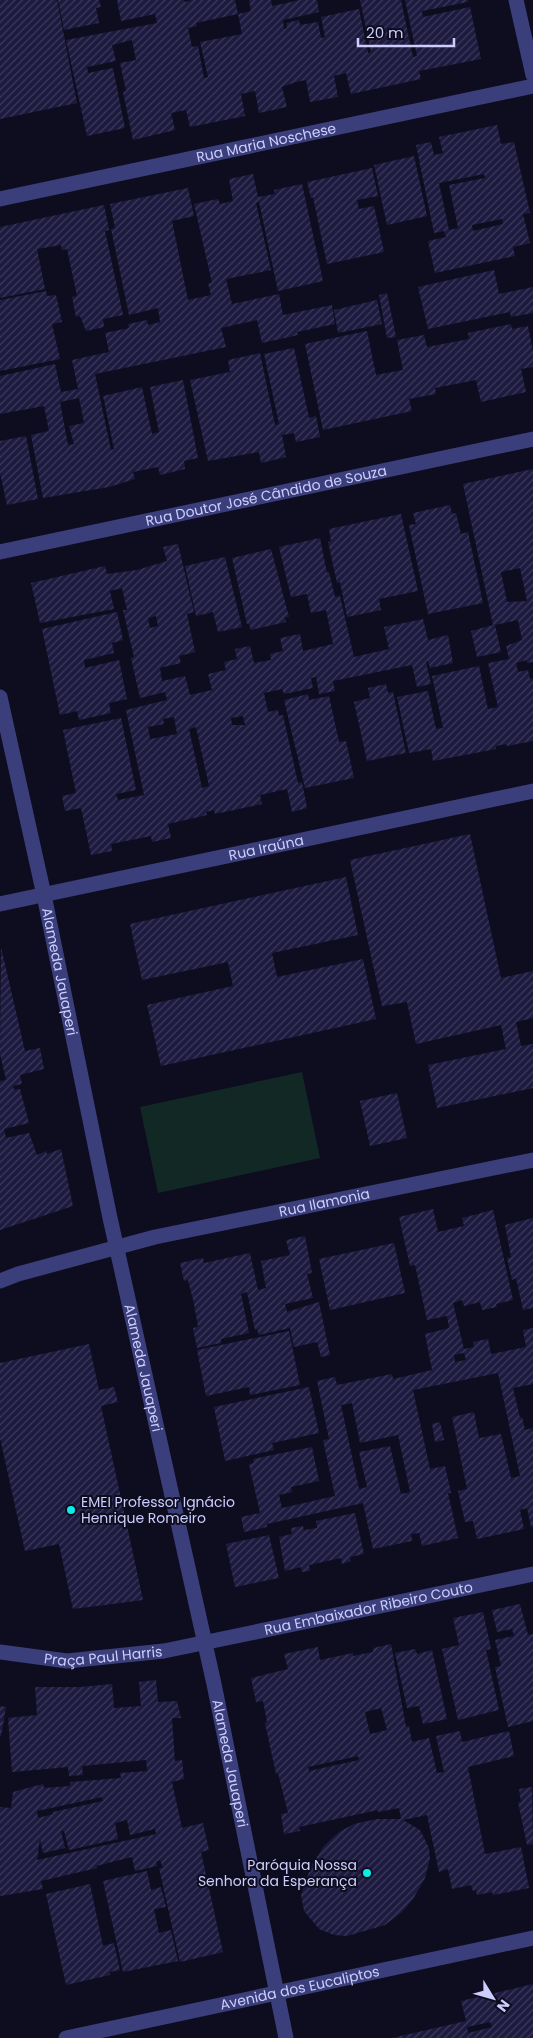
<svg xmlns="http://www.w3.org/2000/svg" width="533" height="2038" font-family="Poppins,sans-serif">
<defs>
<pattern id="building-hatch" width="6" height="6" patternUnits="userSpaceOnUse" patternTransform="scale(1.25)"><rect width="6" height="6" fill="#1d1a3f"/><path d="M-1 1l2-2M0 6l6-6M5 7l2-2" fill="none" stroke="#3d3a5c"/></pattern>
</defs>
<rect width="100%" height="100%" fill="#0e0d1f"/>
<polygon fill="#112825" points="302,1072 320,1158 158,1193 140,1107"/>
<g fill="url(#building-hatch)" fill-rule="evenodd">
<polygon points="0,0 57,0 77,103 0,119"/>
<polygon points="58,0 99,0 101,7 96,8 99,23 64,30"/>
<polygon points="117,0 184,0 185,2 192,0 235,0 238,14 196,23 197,26 188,28 192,47 198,46 204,78 208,77 200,42 242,34 238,14 251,11 249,0 271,0 272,6 300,0 317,0 319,12 283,20 284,29 287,28 286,23 299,20 300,25 318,22 321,38 325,37 321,17 359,9 368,53 371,52 360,0 401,0 413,57 417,56 405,0 468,0 468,2 422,11 423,17 470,7 481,59 419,71 421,79 351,94 346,73 334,76 338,97 310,102 306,80 296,82 282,87 287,107 259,113 255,91 241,94 245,116 190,127 186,110 171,113 175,130 133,140 123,92 126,91 120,63 136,60 132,40 112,45 116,61 87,67 88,73 113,68 125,128 87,136 66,40 157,23 155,14 121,21"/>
<path d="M497 125 501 144 514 142 530 213 523 214 530 243 513 247 515 256 435 273 428 241 446 237 444 231 434 233 416 145 431 142 434 155 443 153 439 137ZM484 174 485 178 449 185 458 228 449 230 439 183ZM502 219 503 224 473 231 472 225Z"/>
<polygon points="414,156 427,216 387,225 374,165"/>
<polygon points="372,168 378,196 357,200 359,209 374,206 384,252 327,264 313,197 311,198 307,182"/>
<path d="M253 174 258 197 275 194 274 190 302 184 323 281 278 291 259 202 256 203 271 270 226 279 232 304 279 294 283 315 332 305 335 324 297 332 298 335 262 343 257 320 221 328 226 347 95 374 111 450 114 449 103 396 142 387 152 434 159 432 150 387 183 380 198 458 184 461 185 469 160 475 158 467 133 472 135 479 109 487 43 498 31 435 49 431 44 406 0 414V376L55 364 61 392 78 389 72 360 109 352 105 333 129 328 128 324 147 320 148 325 160 322 158 308 129 315 111 229 115 228 110 204 188 188 194 216 172 221 188 300 211 295 208 283H212L194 204 218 199 220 204 233 201 229 179ZM79 398 84 423 69 426 74 444 68 445 60 402Z"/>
<polygon points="104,205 109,230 105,231 123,315 103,319 104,327 86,331 80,316 76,317 72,297 77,296 67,249 62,250 61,245 37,249 45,289 0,298 0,227"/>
<polygon points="494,270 499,294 533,287 533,313 511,317 510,312 428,329 418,287"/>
<polygon points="46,291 47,296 56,295 62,322 52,324 60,359 0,371 0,300"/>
<polygon points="387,293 396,337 387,338 379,295"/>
<polygon points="377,300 382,324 338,333 334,310"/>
<polygon points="511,324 512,329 528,326 533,352 533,367 521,369 526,392 481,402 476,380 435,388 436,394 409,399 412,411 323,430 305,344 367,331 376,375 403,370 397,340 424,335 427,347 469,339 468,333"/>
<polygon points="294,348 309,418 316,416 320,437 296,442 294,433 282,435 286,457 261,463 259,452 208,461 190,380 230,372 228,360 260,353 275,425 279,424 264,354"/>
<polygon points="26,436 38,499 7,505 0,473 0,441"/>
<path d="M533 469V662L527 663V660L516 663 518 672 528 670 530 679 533 678V741L507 746 506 744 496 746V749L433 761 431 749 409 753 397 697 428 691 436 729 443 728 432 676 479 666 488 709 498 707 488 663 509 659 506 646 522 640 518 620 495 625 501 652 477 657 471 631 493 625 463 484ZM520 568 527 601 507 602 501 572Z"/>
<polygon points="450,505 452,514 456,513 461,534 468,532 483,603 428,614 409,525 416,524 413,513"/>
<polygon points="401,514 418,591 379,599 381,610 347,617 340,582 337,583 328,542 331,541 329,529"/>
<path d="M320 538 327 573 329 572 335 597 340 596 354 657 389 649 384 627 423 619 428 640 448 635 453 663 430 668 428 661 426 662 431 684 417 687 412 665 333 681 335 691 319 694 316 677 311 678 313 688 284 694 282 689 264 693 268 712 278 710 279 716 283 715 298 783 302 782 307 808 292 812 287 789 260 795 262 804 215 814 214 810 206 812 207 815 168 824 171 838 152 842 151 836 111 844 112 851 91 855 81 808 65 811 62 796 76 793 63 730 121 718 136 790 116 794 118 800 144 795 126 710 167 700 165 692 140 698 131 658 134 657 123 610H127L122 588 110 591 114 609 40 623 31 583 105 566 107 574 137 570 167 561 163 547 178 544 194 612 187 614 195 652 179 656 181 663 160 668 162 681 185 676 190 695 212 690 208 674 226 670 224 662 237 659 235 649 250 646 254 663 271 660 270 654 283 651 280 638 300 634 303 651 333 644 326 610 311 613 307 594 291 597 279 547ZM156 616 158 626 150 628 148 618ZM243 716 245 725H232L231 718ZM174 717 177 734 150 739 148 727 164 724 163 719ZM196 727 209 786 202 788 189 729Z"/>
<polygon points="271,549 289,617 285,617 286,622 251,630 249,624 247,624 232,558"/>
<polygon points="225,557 242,627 218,632 213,612 196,616 185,566"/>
<polygon points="117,612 123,640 112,643 114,653 84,660 85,668 119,660 127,699 109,703 111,713 79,720 77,711 60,715 42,629"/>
<polygon points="386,684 388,693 393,692 406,753 367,761 354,702 370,698 368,688"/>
<polygon points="308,694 309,700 329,696 339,742 346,741 354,778 305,788 284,700"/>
<polygon points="470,834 501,978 533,971 533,1018 516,1022 521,1046 533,1044 533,1088 437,1108 428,1065 506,1049 501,1025 416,1044 407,1002 382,1006 350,860"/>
<polygon points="346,877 358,935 272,953 277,977 363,959 376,1019 161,1066 147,1005 233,986 228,962 142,980 130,924"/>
<polygon points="1,947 25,1051 40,1048 44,1069 20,1075 22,1084 13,1086 14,1090 20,1089 29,1123 4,1129 6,1138 29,1133 37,1155 46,1151 47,1154 61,1149 73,1206 0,1230 0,1081 6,1080 0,1054"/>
<polygon points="397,1093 407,1138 370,1146 360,1101"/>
<path d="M433 1209 438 1232 464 1226 462 1218 493 1210 513 1300 496 1304 497 1307 482 1310 480 1302 464 1306 462 1300 453 1303 464 1349 474 1347 473 1342 488 1339 491 1354 526 1347 523 1330 533 1328V1384L513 1388 520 1418 522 1417 525 1430 532 1428 533 1431V1527H531L527 1508 520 1510 524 1529 477 1539 473 1521 465 1522 458 1491 467 1489 452 1417 474 1412 479 1438 501 1434 511 1478 520 1476 498 1373 413 1390 430 1469 445 1466 451 1493H448L458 1538 422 1546 419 1533 411 1534 412 1541 373 1549 363 1503 267 1524V1527L244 1532 241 1517 260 1513 249 1464 254 1463 253 1459 312 1447 319 1481 291 1487 292 1492 279 1495 282 1508 335 1496 323 1440 329 1439 317 1381 335 1377 337 1385 392 1374 393 1379 432 1370 425 1334 449 1328 447 1316 427 1320 415 1265 410 1266 399 1217ZM464 1353 466 1360 455 1362 454 1355ZM352 1403 360 1443 398 1435 410 1492 401 1494 390 1446 359 1452 367 1487 359 1489 341 1405Z"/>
<polygon points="533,1218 533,1308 523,1310 516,1278 512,1280 507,1258 511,1257 505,1225"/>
<polygon points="305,1236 312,1273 307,1274 313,1298 285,1304 287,1312 319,1302 330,1355 321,1357 317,1342 294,1347 290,1328 259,1335 257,1329 255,1330 247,1292 241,1294 249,1333 221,1339 221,1343 197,1348 193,1328 198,1327 194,1304 188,1280 184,1281 180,1263 203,1258 204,1263 250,1253 258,1290 266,1288 261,1261 290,1255 286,1240"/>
<polygon points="394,1243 405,1293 330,1310 319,1259"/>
<polygon points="289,1331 300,1385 250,1395 249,1387 206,1396 197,1350"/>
<polygon points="89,1344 99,1390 114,1387 118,1402 101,1406 143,1600 73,1609 59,1544 25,1551 0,1438 0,1363"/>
<polygon points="309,1387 319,1433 272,1443 274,1450 225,1461 214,1407"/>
<polygon points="440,1422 444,1440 435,1442 432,1424"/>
<polygon points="355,1513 364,1554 350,1557 351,1561 342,1564 341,1558 309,1565 310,1571 302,1572 301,1567 285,1571 279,1537 292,1534 291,1528 303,1526 304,1530 317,1528 316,1521"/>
<polygon points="269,1535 279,1578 235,1587 226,1544"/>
<polygon points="520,1604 528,1635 533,1634 533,1721 508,1727 495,1667 501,1666 495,1640 514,1636 512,1629 497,1632 492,1610"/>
<polygon points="483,1612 491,1649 486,1650 499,1710 458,1720 442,1649 459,1645 453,1618"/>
<path d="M391 1644 406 1727 409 1726 412 1742 429 1738 437 1773 444 1772 436 1736 460 1731 462 1742 509 1731 514 1756 468 1767 485 1854 521 1847 529 1888 493 1895 492 1892 477 1895 476 1890 473 1891 471 1885 452 1889 448 1869 439 1872 427 1815 403 1820 420 1830 429 1848 430 1858 425 1878 413 1899 402 1912 385 1925 347 1936 334 1935 319 1929 304 1911 301 1895 311 1866 324 1846 339 1832 354 1824 377 1819H401L399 1808 378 1812V1810L299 1827 300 1831 284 1834 281 1814 288 1813 278 1773 276 1774 265 1723 267 1722 263 1701 256 1702 251 1678 288 1669 284 1654 318 1647 320 1660 353 1653V1656L373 1652V1648ZM381 1708 387 1730 370 1734 365 1712ZM358 1756 359 1760 309 1771 308 1767Z"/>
<polygon points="415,1649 417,1654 432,1650 447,1719 423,1724 419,1706 407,1708 395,1653"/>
<path d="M156 1680 158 1702 177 1701 181 1718H172L175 1761 182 1760 184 1779 172 1782 182 1828 203 1823 209 1850 201 1852 223 1952 180 1962 159 1868H163L160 1860 156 1862 157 1866 135 1871 132 1857 96 1866 97 1868 41 1881 43 1889 0 1896V1807L11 1808 13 1792 43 1784 44 1788 70 1786V1782L121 1778 120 1773 147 1771 146 1760 82 1766 83 1775 69 1776 68 1767 12 1772 8 1718 37 1715 35 1687H81L112 1684 114 1708 141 1706 139 1682ZM102 1797 103 1801 53 1812V1814L38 1818 37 1811ZM127 1820 130 1835 155 1829 156 1834 37 1860 40 1839 43 1853 65 1848 61 1831H64L69 1850 118 1839 115 1823Z"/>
<polygon points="0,1706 6,1707 1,1736 0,1736"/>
<polygon points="532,1787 533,1844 527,1845 518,1802 521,1802 519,1789"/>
<polygon points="147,1871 151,1890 161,1887 166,1907 154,1909 159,1933 171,1930 178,1961 123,1972 103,1881"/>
<polygon points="90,1884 103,1946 114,1943 120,1970 110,1972 110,1975 66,1985 46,1894"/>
<path d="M533 1984V2038H392L466 2021 461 2001ZM490 2022 492 2027 468 2033 467 2027Z"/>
</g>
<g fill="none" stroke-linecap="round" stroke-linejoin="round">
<g stroke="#3a3f7c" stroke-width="15">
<polyline points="516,0 533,75"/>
<path id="s1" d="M0 199 533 86"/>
<path id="s2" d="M0 552 533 439"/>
<path id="s3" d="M0 697 44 895 110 1218 214 1684 286 2038"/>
<path id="s4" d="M0 904 533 791"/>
<path id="s5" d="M0 1281 18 1274 155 1237 533 1160"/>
<path id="s6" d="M0 1652 67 1661 164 1651 533 1574"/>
<path id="s7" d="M66 2038 533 1938"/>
</g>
</g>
<g fill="#0aece9" stroke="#0e0d1f" stroke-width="2">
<circle cx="71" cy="1510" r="5"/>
<circle cx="367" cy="1873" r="5"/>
</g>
<g text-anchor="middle" stroke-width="4" stroke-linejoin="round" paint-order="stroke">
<g font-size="14" fill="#cdcdfd" stroke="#0e0d1f">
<text dy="5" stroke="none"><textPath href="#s1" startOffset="272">Rua Maria Noschese</textPath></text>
<text dy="5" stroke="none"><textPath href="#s2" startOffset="272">Rua Doutor José Cândido de Souza</textPath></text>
<text dy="5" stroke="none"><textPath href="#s4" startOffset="272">Rua Iraúna</textPath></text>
<text dy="5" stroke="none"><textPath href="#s3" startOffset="281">Alameda Jauaperi</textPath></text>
<text dy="5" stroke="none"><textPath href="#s5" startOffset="334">Rua Ilamonia</textPath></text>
<text dy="5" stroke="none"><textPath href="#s3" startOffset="686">Alameda Jauaperi</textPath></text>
<text dy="5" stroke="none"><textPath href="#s6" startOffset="374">Rua Embaixador Ribeiro Couto</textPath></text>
<text dy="5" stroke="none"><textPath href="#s6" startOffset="104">Praça Paul Harris</textPath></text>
<text dy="5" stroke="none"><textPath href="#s3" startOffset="1091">Alameda Jauaperi</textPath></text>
<text dy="5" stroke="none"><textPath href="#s7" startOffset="239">Avenida dos Eucaliptos</textPath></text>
</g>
<g font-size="14" fill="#cdcdfd" stroke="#0e0d1f" text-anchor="start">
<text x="81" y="1507">EMEI Professor Ignácio<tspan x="81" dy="16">Henrique Romeiro</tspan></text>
<text x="357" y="1870" text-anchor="end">Paróquia Nossa<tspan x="357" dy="16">Senhora da Esperança</tspan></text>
</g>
</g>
<g transform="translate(493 1998) rotate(127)" stroke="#0e0d1f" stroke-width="4" paint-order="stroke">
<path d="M0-4L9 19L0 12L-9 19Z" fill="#cdcdfd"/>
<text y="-8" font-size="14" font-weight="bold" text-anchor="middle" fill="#cdcdfd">N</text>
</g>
<path d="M358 38v8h96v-8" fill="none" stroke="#cdcdfd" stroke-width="2.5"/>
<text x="366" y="38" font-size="15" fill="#cdcdfd" stroke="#0e0d1f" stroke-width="4" paint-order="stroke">20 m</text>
</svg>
